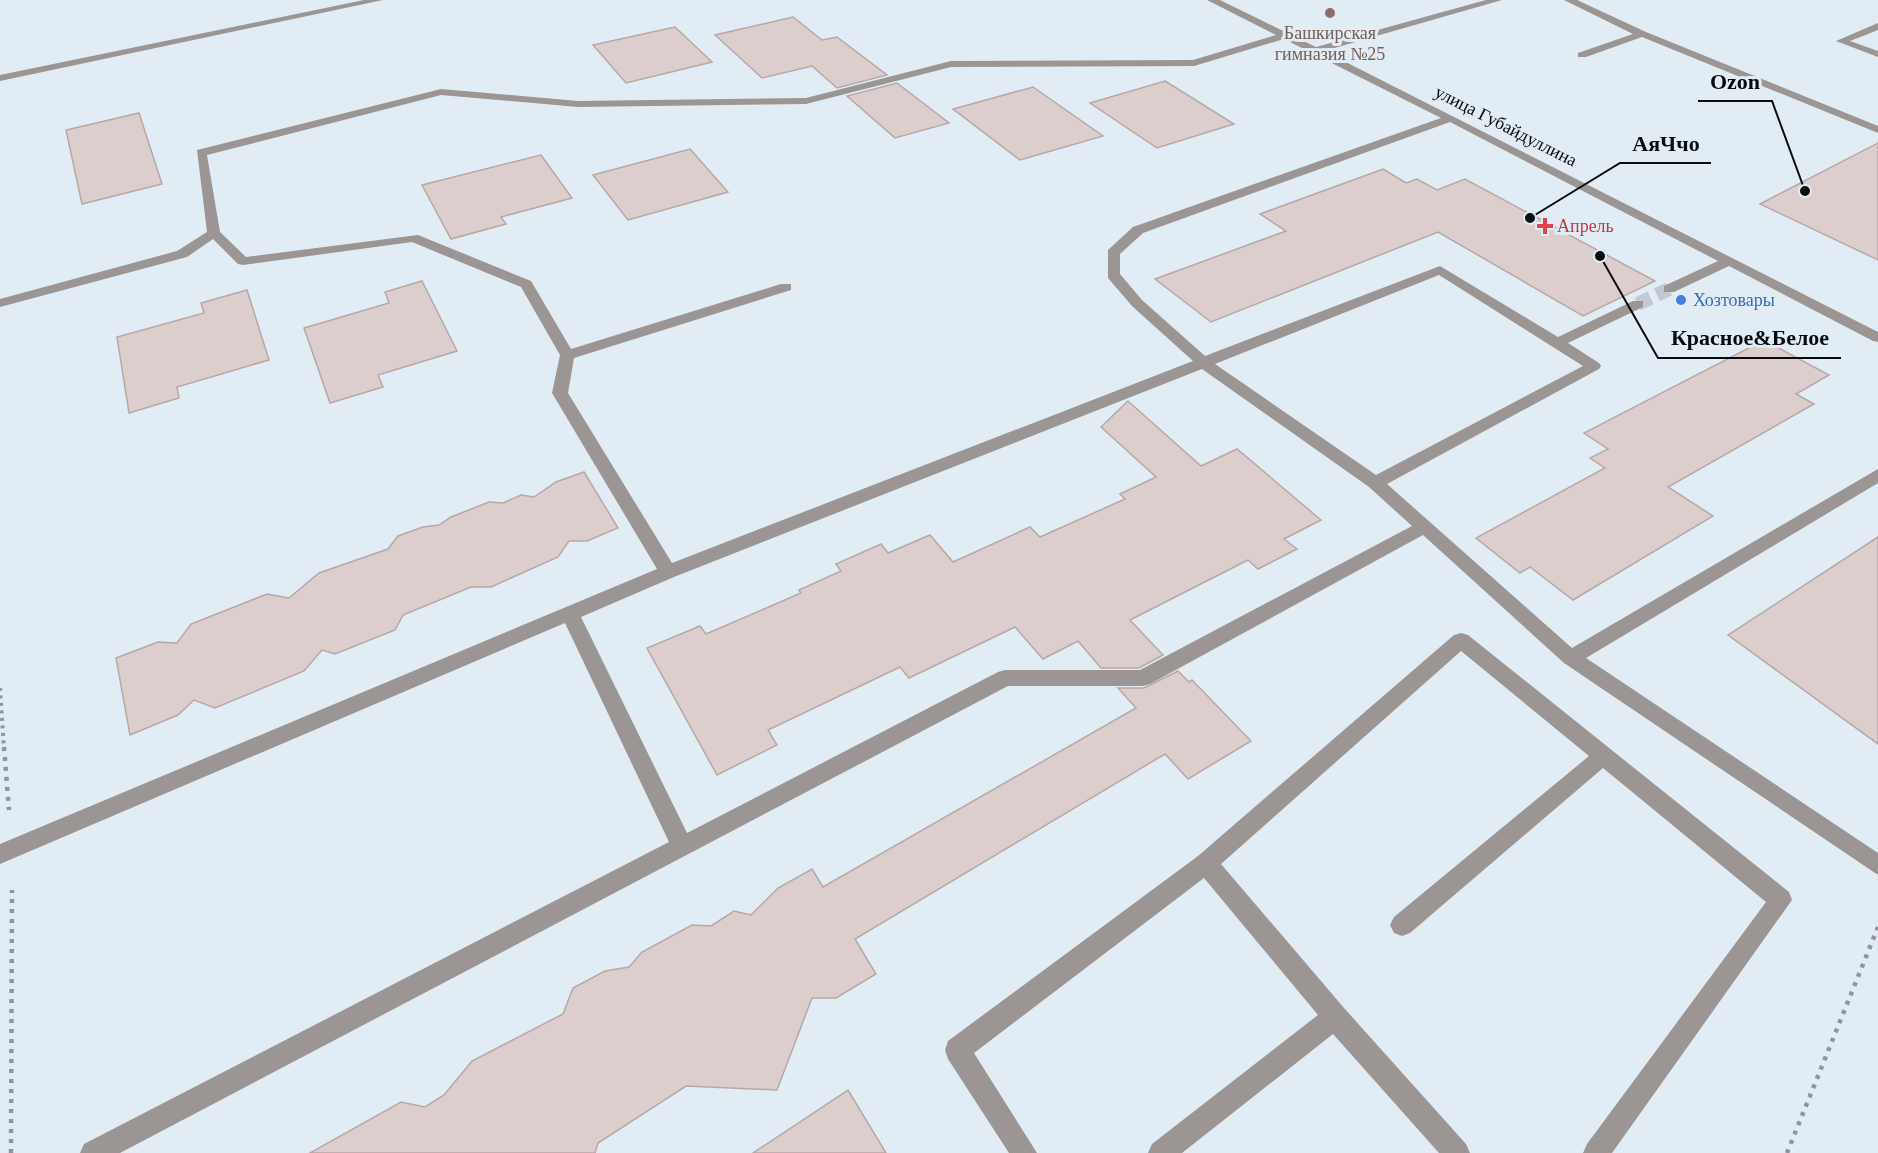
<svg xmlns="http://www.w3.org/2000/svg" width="1878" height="1153" font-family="'Times New Roman',serif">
<rect width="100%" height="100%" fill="#e2ecf5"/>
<g fill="#dccecd" stroke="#b6a8a7" stroke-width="1.5">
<polygon points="793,17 822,40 837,37 887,75 837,88 812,66 762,78 715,35"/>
<polygon points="675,27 712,62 626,83 593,45"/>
<polygon points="1165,81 1234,124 1157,148 1090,103"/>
<polygon points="897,83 949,123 895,138 847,96"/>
<polygon points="1033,87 1103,136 1020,160 953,109"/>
<polygon points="139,113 162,184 82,204 66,130"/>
<polygon points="1878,143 1878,260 1760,204"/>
<polygon points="690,149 728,192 628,220 593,175"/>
<polygon points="541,155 572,198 501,217 506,224 451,239 422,185"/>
<polygon points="1383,169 1406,183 1417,179 1437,190 1465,179 1655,281 1583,316 1438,232 1211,322 1155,279 1286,231 1260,214"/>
<polygon points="422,281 457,351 378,375 383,387 330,403 304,328 389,303 385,292"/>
<polygon points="247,290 269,360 177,387 179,398 129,413 117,337 204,313 201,303"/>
<polygon points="1764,340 1829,375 1796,394 1814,404 1668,487 1713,516 1573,600 1530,567 1520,573 1476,538 1605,468 1590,458 1608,449 1584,433"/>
<polygon points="1128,401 1201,466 1237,449 1321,520 1284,539 1297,549 1258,569 1248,560 1130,620 1163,655 1139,668 1101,668 1078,641 1043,659 1015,627 909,678 900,667 768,730 777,745 717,775 647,648 700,626 706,634 801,593 799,590 841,571 836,564 881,544 888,553 930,535 953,562 1030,527 1040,537 1125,499 1120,494 1156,477 1101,427"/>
<polygon points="584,472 618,528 587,541 569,541 558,557 491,587 471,587 403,615 395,630 335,654 322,650 304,671 215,708 194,700 178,715 130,735 116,658 158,642 177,643 191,624 267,594 289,598 319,573 388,549 398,536 423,527 439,525 451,517 489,502 503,503 521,495 534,497 556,482"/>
<polygon points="1878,537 1878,744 1728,635"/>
<polygon points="1178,671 1189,682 1192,680 1251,741 1188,779 1165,754 855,939 876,974 836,998 812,998 777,1090 686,1086 598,1143 595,1153 310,1153 401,1102 425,1107 444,1095 472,1061 563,1014 573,988 605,971 629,967 642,952 692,925 711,926 734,911 751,915 778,888 812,869 823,887 1136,708 1118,688 1144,688"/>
<polygon points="848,1090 886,1153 753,1153"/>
</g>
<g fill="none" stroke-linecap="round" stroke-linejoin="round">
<polyline stroke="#c1cad2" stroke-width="14" stroke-dasharray="14 7" stroke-linecap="butt" points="1638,304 1669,289"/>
<polyline stroke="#8e959c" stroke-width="4" stroke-dasharray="3 4.5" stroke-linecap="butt" points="0,688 4,749"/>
<g stroke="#8e959c" stroke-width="4.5" stroke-dasharray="4 6" stroke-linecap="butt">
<polyline points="4,747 9,810"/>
<polyline points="11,1153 12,890"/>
<polyline points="1787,1153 1878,927"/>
</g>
<g fill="#9b9594" fill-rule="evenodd">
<polygon points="364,0 383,0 0,81 0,75"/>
<path d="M1207 0H1220L1316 47 1486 0H1502L1324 51 1878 332V342L1873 341 1729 266 1674 292H1664V286L1718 261 1450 122 1143 233 1120 254V274L1142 300 1205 356 1440 266 1558 337 1633 301H1643V307L1568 343 1599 363 1601 366 1599 369 1387 484 1572 648 1878 469V483L1586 658 1878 853V875L1564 663 1423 535 1150 684 1143 686H1008L120 1153H80L84 1144 669 842 565 623 0 864V844L657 569 552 393 560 355 521 287 412 242 243 265 238 264 213 239 187 257 0 307V299L177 251 207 232 197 150 441 89 578 101 806 98 951 61 1193 60 1276 35ZM1284 39 1441 118 1133 227 1108 250V278L1132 306 1193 361 672 563 568 393 574 358 791 290V284H781L571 349 531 281 418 235 246 257 220 232 207 155 441 95 578 107 806 104 951 67 1194 66ZM1439 275 1583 366 1376 475 1215 364ZM1202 369 1369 487 1412 526 1140 670H1005L998 672 687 833 581 617 674 577Z"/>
<polygon points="1564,0 1577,0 1646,32 1878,126 1878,133 1642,37 1586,57 1578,57 1578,53 1633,34"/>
<polygon points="1878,23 1878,30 1850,41 1878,51 1878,57 1836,41"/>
<polygon points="1461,633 1468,635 1789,892 1792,900 1612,1153 1583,1153 1587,1144 1766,902 1603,768 1410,933 1402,936 1394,933 1390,925 1394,917 1589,756 1461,651 1221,864 1344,1008 1466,1144 1470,1153 1439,1153 1333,1034 1182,1153 1148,1153 1152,1144 1318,1015 1204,878 974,1053 1037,1153 1009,1153 948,1059 945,1050 948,1041 1198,856 1454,635"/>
</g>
</g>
<circle fill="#8d6e63" stroke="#e2ecf5" stroke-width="2" cx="1330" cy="13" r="6"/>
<path fill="#e0444e" stroke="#e2ecf5" stroke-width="2" d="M1542 217h6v6h6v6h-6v6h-6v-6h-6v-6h6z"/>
<circle fill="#3f7fe0" stroke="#e2ecf5" stroke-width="2" cx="1681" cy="300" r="6"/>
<g text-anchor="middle" stroke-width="6" stroke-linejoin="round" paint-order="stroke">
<g font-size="18" fill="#785e54" stroke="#e2ecf5">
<text x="1330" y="39">Башкирская<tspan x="1330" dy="21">гимназия №25</tspan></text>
</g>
<g font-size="18" fill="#090c0f" stroke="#e2ecf5">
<text transform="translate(1506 126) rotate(27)" y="6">улица Губайдуллина</text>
</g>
<g font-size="18" fill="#be3a42" stroke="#e2ecf5" text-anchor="start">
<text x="1557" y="232">Апрель</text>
</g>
<g font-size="18" fill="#366cbe" stroke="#e2ecf5" text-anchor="start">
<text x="1693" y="306">Хозтовары</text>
</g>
</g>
<path fill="none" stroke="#090c0f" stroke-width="2" d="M1805 191L1772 101H1698M1530 218L1620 163H1711M1600 256L1658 358H1841"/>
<g fill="#090c0f" stroke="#e2ecf5" stroke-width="2">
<circle cx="1805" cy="191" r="6"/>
<circle cx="1530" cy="218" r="6"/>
<circle cx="1600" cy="256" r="6"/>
</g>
<g font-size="22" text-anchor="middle" font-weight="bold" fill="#090c0f" stroke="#e2ecf5" stroke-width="6" stroke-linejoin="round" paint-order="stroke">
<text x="1735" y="89">Ozon</text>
<text x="1666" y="151">АяЧчо</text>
<text x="1750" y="345">Красное&amp;Белое</text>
</g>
</svg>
